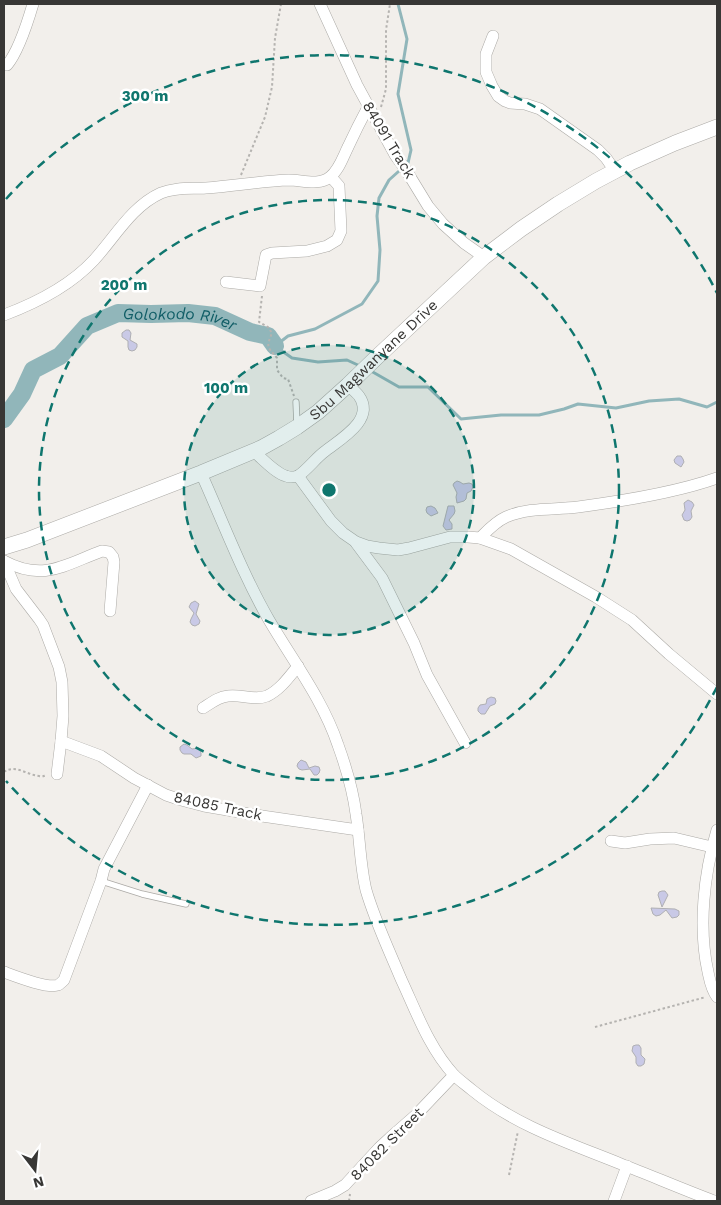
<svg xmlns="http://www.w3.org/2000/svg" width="721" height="1205" font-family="'Work Sans',sans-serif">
<rect width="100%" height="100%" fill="#f2efeb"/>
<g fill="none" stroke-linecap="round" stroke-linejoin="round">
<g stroke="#91b6ba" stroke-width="3">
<polyline points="360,366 347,360 318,362 292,358 275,346 288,336 315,329 362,304 378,281 380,250 377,216 379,198 389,180 408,163 411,150 398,94 407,39 398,4"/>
<polyline points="371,371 399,387 428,387 461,419 501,415 539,415 564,409 578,404 616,408 649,401 679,399 707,407 717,402"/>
</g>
<path stroke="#91b6ba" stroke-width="18" id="s1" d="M4 419 22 394 33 370 60 356 87 326 118 313 151 314 188 313 215 316 250 332 268 336 275 346"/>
</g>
<g fill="#c9c9e6" stroke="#afafb3">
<polygon points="126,330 129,330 131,333 130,340 137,344 137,347 135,350 132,351 129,350 128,347 128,341 122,337 122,333"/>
<polygon points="677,456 681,456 683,459 684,462 681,467 675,463 674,460"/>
<polygon points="457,481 460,482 463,484 469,483 472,484 473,487 471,491 467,493 466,499 464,501 457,503 456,497 457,493 453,485 454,483"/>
<polygon points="688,500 692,502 694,505 691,511 692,517 690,520 687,521 684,520 682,515 685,510 684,503"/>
<polygon points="431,506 435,508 438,513 431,516 427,513 426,510 427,507"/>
<polygon points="448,506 454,506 455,511 454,514 449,520 452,524 452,529 446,530 443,526"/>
<polygon points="195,601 199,604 196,614 200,621 199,624 195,626 192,625 190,622 191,619 194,613 189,607 191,603"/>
<polygon points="491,697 495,698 496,701 495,704 490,706 485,714 481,714 478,711 478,708 480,705 486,704 487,699"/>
<polygon points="184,744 187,745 192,749 199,748 201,753 201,756 196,758 191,754 184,754 182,753 180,750 180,747"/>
<polygon points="301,760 306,762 309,768 315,766 319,767 320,770 319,773 317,775 314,775 310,769 302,770 299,769 297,766 298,763"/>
<polygon points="662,891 665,891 668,895 662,907 658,895 659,892"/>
<polygon points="651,908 675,909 679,911 679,915 677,917 672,918 666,910 660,915 656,916 653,914"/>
<polygon points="636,1045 639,1045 641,1048 641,1055 645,1059 644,1064 641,1066 638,1066 636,1063 636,1057 632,1051 633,1046"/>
</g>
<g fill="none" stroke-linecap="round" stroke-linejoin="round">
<defs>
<g id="lane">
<polyline points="296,402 297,425"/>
<polyline points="101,881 142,894 186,904"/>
</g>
<g id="street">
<polyline points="320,4 357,85 395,155 406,170 428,206 443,224 464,243 484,257"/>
<polyline points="493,36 486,54 486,72 492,86 498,96 505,101 510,103 525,104 540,109 598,150 606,158 615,171"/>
<path d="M7 65C18 52 28 21 33 4"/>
<polyline points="226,282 260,286 266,255 272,253 307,251 327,246 337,240 341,231 339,186 331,177"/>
<path d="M4 315C36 303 70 286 94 260 115 237 132 206 161 193 175 187 191 189 206 188 234 186 262 181 289 180 302 180 319 186 330 177 339 170 343 157 348 147 354 134 361 120 368 107"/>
<path d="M253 451C262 458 275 473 286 476 290 478 294 477 298 476L331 521 343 533 356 542 367 546 379 548 398 550 409 548 450 537H468L480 538 511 549 596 597 632 620 669 654 717 694"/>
<path d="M201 473C223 522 242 573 269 620 293 661 323 700 338 745 346 767 353 791 356 814 360 839 360 865 366 890 375 921 389 950 401 979 416 1011 429 1048 454 1075 459 1080 466 1085 472 1090 516 1126 569 1143 621 1164 652 1176 682 1189 714 1201"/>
<path d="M298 476C308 469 315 459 324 452 339 440 376 420 359 396 356 392 352 389 348 385"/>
<path d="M480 538C488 530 495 522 506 517 529 507 555 510 578 507 623 501 675 493 717 478"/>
<polyline points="356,543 382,578 414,643 427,675 465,743"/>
<polyline points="4,561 16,589 39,619 43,625 59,667 62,682 63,716 61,741 57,774"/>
<path d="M4 561C44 582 64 565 102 551L109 552 113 557 114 562 110 611"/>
<path d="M203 708C211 703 218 697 228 696 241 694 254 701 267 696 280 690 289 677 298 666"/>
<polyline points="61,741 101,756 134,778 166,795 181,800 204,806 262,816 358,830"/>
<path d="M717 830C704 873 698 927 708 972 710 981 711 989 717 997"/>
<polyline points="611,841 625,843 650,839 674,838 712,847"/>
<path d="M4 972C15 976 48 989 58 985 60 984 62 982 64 980L101 881 104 869 148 785"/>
<polyline points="311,1201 335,1191 345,1185 379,1148 392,1136 416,1115 454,1075"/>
<polyline points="614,1201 627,1166"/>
</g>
<g id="secondary">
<path id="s2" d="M4 547 27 540 201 473 261 448 279 438 297 427 318 412 348 385 378 356 484 257 521 229 558 204 596 181 630 163 675 143 717 127"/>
</g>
</defs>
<use href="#lane" stroke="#acaaa6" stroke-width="7"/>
<use href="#street" stroke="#acaaa6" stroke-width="12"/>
<use href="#secondary" stroke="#acaaa6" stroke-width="16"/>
<g stroke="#b5b3b0" stroke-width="2" stroke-dasharray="2.5 2.5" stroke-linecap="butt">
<polyline points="381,107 386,89 386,30 390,4"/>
<polyline points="241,175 265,117 272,87 275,38 281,4"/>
<path d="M262 296 259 322 268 327 272 333C266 348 267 346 277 358V370L283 378 288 379 294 396"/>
<path d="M4 772C16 764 27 775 39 776 42 777 44 776 47 775"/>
<polyline points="595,1027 706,997"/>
<polyline points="509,1175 518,1131"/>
<polyline points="349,1201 350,1194"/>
</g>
<use href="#lane" stroke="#fff" stroke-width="5.5"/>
<use href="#street" stroke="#fff" stroke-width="11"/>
<use href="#secondary" stroke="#fff" stroke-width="15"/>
</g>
<circle cx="329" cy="490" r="145" fill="#0f766e" fill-opacity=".12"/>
<g fill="none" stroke="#0f766e" stroke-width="2.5" stroke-dasharray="9 6">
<circle cx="329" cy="490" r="145"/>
<circle cx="329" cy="490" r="290"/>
<path d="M717 687A435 435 0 0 1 6 781M6 199A435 435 0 0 1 717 293"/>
</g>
<g text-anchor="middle" stroke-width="5" stroke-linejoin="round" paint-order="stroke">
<g font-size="15" fill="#383735" stroke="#fff">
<text transform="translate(389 140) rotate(59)" y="5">84091 Track</text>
<text dy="5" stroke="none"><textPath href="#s2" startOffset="419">Sbu Magwanyane Drive</textPath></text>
<text transform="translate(218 806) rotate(12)" y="5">84085 Track</text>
<text transform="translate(387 1144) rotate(-45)" y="5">84082 Street</text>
</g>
<g font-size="16" font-style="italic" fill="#105d66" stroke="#fff">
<text dy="6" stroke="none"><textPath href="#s1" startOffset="224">Golokodo River</textPath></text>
</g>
</g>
<circle cx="329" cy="490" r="8" fill="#0f766e" stroke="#fff" stroke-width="2.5"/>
<g font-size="15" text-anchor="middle" font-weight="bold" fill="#0f766e" stroke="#fff" stroke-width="5" stroke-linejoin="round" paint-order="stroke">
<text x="145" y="101">300 m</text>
<text x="124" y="290">200 m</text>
<text x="226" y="393">100 m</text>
</g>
<rect width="721" height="1205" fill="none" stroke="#383735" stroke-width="10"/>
<g transform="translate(35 1170) rotate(164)" stroke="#ffffff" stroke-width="4" paint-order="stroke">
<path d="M0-4L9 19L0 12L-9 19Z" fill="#383735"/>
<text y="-8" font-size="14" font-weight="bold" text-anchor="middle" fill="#383735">N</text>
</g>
</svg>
